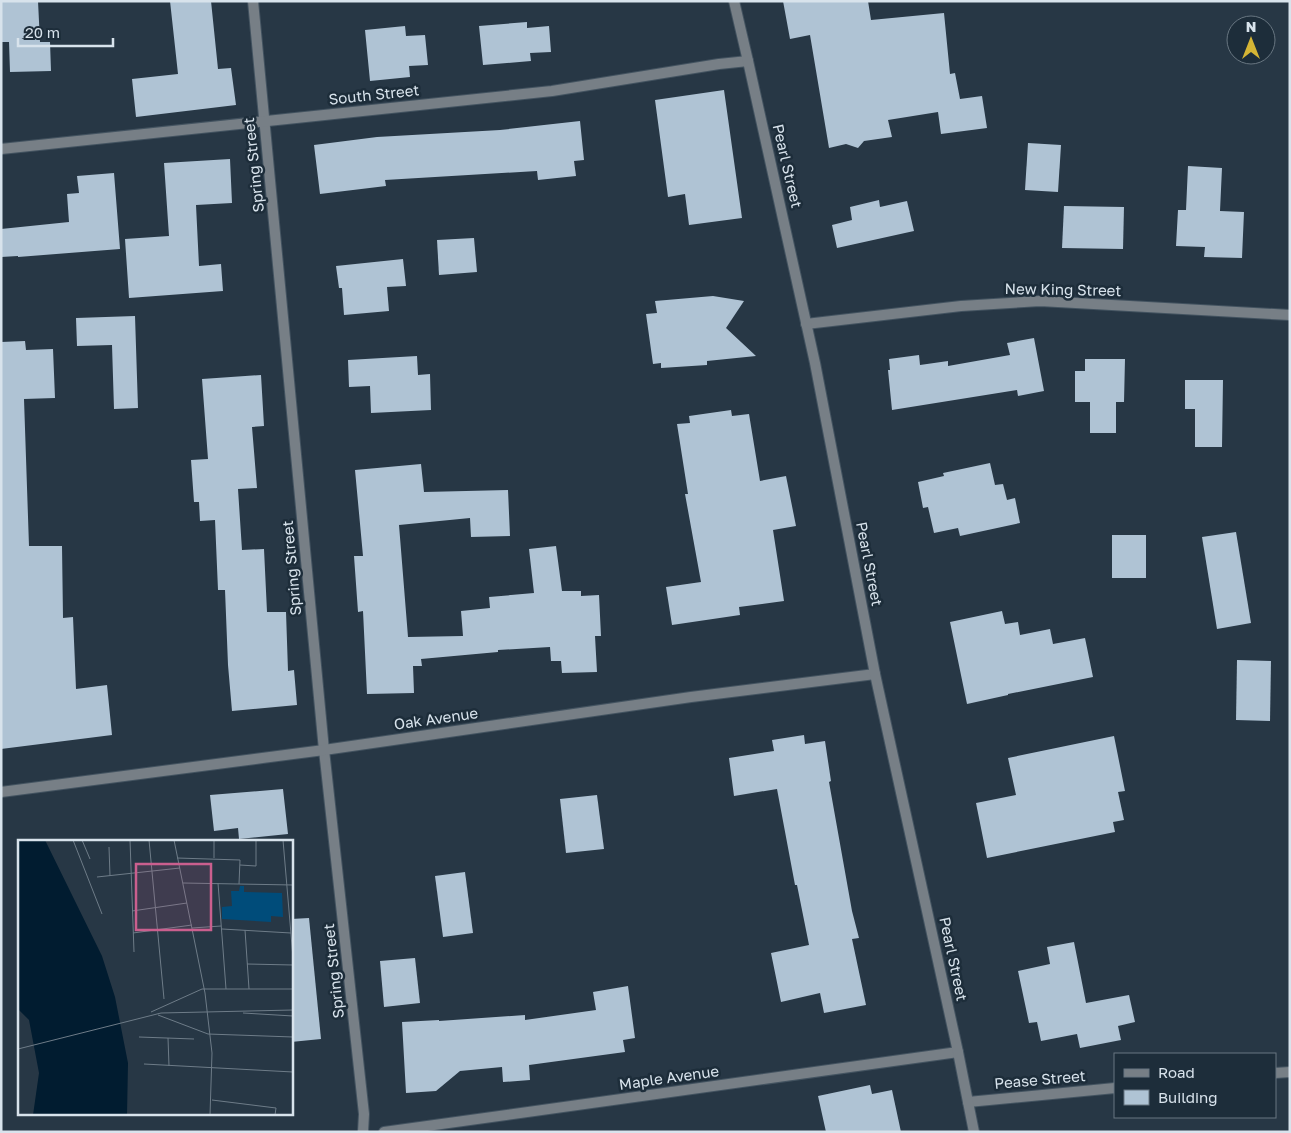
<svg xmlns="http://www.w3.org/2000/svg" width="1291" height="1133" font-family="'Golos Text',sans-serif">
<rect width="100%" height="100%" fill="#273745"/>
<g fill="#afc3d4">
<polygon points="1,1 38,1 40,42 50,42 51,71 10,72 9,42 1,42"/>
<polygon points="170,1 211,1 218,69 231,68 236,105 136,117 132,79 178,74"/>
<polygon points="783,1 868,1 871,20 944,13 950,74 955,73 960,99 982,96 987,128 941,134 938,112 888,120 892,137 864,141 858,148 846,144 829,148 810,35 790,39"/>
<polygon points="527,22 527,28 549,26 551,52 530,53 531,61 483,65 479,26"/>
<polygon points="405,26 406,36 425,35 428,65 409,66 410,77 370,81 365,30"/>
<polygon points="724,90 742,218 689,225 685,194 668,197 655,100"/>
<polygon points="580,121 584,160 574,161 576,176 538,180 537,171 385,180 386,186 320,194 314,145 377,137 500,130"/>
<polygon points="1028,143 1061,145 1058,192 1025,190"/>
<polygon points="230,159 232,203 196,205 199,266 221,264 223,291 129,298 125,239 169,236 164,163"/>
<polygon points="1188,166 1222,168 1220,211 1244,212 1242,258 1204,257 1205,247 1176,246 1178,210 1186,210"/>
<polygon points="114,173 120,249 18,257 18,256 1,257 1,229 69,222 67,194 79,193 77,176"/>
<polygon points="879,200 880,207 907,201 914,231 837,248 832,225 852,220 850,207"/>
<polygon points="1064,206 1124,207 1123,249 1062,248"/>
<polygon points="474,238 477,272 439,275 437,240"/>
<polygon points="403,259 406,286 387,287 389,311 344,315 342,288 339,288 336,266"/>
<polygon points="713,296 744,301 726,328 756,356 707,361 707,365 661,368 661,363 653,364 646,314 657,313 655,301"/>
<polygon points="135,316 138,408 114,409 112,345 77,346 76,318"/>
<polygon points="1034,338 1044,391 1018,396 1017,390 892,410 888,370 890,370 889,359 919,355 920,365 948,361 948,366 1010,355 1007,343"/>
<polygon points="25,341 26,350 53,349 55,398 24,399 29,546 62,546 63,618 73,617 76,689 107,685 112,735 1,749 1,342"/>
<polygon points="417,356 418,375 430,374 431,410 371,413 370,386 349,387 348,360"/>
<polygon points="1085,359 1125,359 1124,402 1116,402 1116,433 1090,433 1090,402 1075,402 1075,371 1085,371"/>
<polygon points="261,375 264,426 252,427 257,488 238,489 242,550 264,549 267,612 286,612 288,671 294,670 297,705 232,711 228,665 225,590 218,590 215,520 200,521 199,502 194,502 191,460 208,459 202,379"/>
<polygon points="1185,380 1223,380 1222,447 1195,447 1195,409 1185,409"/>
<polygon points="731,410 732,416 749,414 760,481 786,476 796,526 773,530 784,601 739,607 740,615 672,625 666,587 701,582 685,494 688,494 677,424 690,423 689,416"/>
<polygon points="990,463 995,485 1003,484 1007,500 1015,498 1020,523 960,536 958,528 934,533 928,507 923,508 918,482 944,476 943,473"/>
<polygon points="421,464 424,492 508,490 510,536 471,537 470,518 399,525 408,637 463,636 461,611 490,608 489,597 534,593 529,549 556,546 562,591 581,591 581,596 599,595 601,636 595,636 597,672 562,673 561,661 551,661 550,647 498,650 498,652 421,659 422,666 413,666 414,693 367,694 363,611 358,612 354,556 363,556 355,470"/>
<polygon points="1236,532 1251,623 1217,629 1202,537"/>
<rect x="1112" y="535" width="34" height="43"/>
<polygon points="1002,611 1005,624 1018,622 1020,635 1050,629 1053,644 1085,638 1093,677 1008,694 1008,695 967,704 950,622"/>
<polygon points="1237,660 1271,661 1270,721 1236,720"/>
<polygon points="804,735 805,744 825,741 831,781 829,782 852,911 859,938 852,939 866,1005 824,1013 820,993 781,1002 771,953 809,945 797,885 795,885 777,789 734,796 729,758 774,751 772,740"/>
<polygon points="1114,736 1125,791 1118,792 1124,820 1113,822 1115,832 987,858 976,803 1016,795 1008,758"/>
<polygon points="283,789 288,834 239,839 238,828 214,831 210,795"/>
<polygon points="597,795 604,849 566,853 560,799"/>
<polygon points="465,872 473,933 443,937 435,876"/>
<polygon points="309,918 321,1039 291,1042 291,919"/>
<polygon points="1074,942 1086,1003 1129,995 1135,1022 1118,1026 1121,1040 1080,1048 1077,1034 1041,1041 1037,1022 1029,1023 1018,971 1050,964 1047,947"/>
<polygon points="415,958 420,1003 384,1007 380,961"/>
<polygon points="628,986 635,1038 623,1040 625,1052 529,1065 530,1080 503,1082 502,1067 460,1071 436,1091 406,1093 402,1022 439,1020 439,1021 525,1015 525,1020 596,1010 593,992"/>
<polygon points="870,1085 872,1094 892,1090 901,1132 826,1132 818,1096"/>
</g>
<g fill="none" stroke-linecap="round" stroke-linejoin="round">
<defs>
<g id="minor">
<polyline points="253,1 324,750 364,1114 363,1132"/>
<polyline points="1,149 552,91 719,64 748,61"/>
<polyline points="806,324 961,306 1040,301 1290,315"/>
<polyline points="1,792 324,750 691,697 875,674"/>
<polyline points="1275,1073 1290,1072"/>
<polyline points="968,1102 1115,1088"/>
<polyline points="384,1132 958,1052"/>
</g>
<polyline id="tertiary" points="734,1 748,61 815,363 875,674 958,1052 974,1132"/>
</defs>
<use href="#minor" stroke="#435360" stroke-width="12"/>
<use href="#tertiary" stroke="#435360" stroke-width="12"/>
<use href="#minor" stroke="#777f86" stroke-width="10"/>
<use href="#tertiary" stroke="#777f86" stroke-width="10"/>
</g>
<g text-anchor="middle" stroke-width="5" stroke-linejoin="round" paint-order="stroke">
<g font-size="15" fill="#d8e3ec" stroke="#1d2d3a">
<text transform="translate(374 95) rotate(-6)" y="5">South Street</text>
<text transform="translate(254 165) rotate(-96)" y="5">Spring Street</text>
<text transform="translate(787 166) rotate(77)" y="5">Pearl Street</text>
<text transform="translate(1063 290) rotate(1)" y="5">New King Street</text>
<text transform="translate(869 564) rotate(79)" y="5">Pearl Street</text>
<text transform="translate(292 568) rotate(-95)" y="5">Spring Street</text>
<text transform="translate(436 719) rotate(-8)" y="5">Oak Avenue</text>
<text transform="translate(953 959) rotate(78)" y="5">Pearl Street</text>
<text transform="translate(334 971) rotate(-96)" y="5">Spring Street</text>
<text transform="translate(669 1078) rotate(-8)" y="5">Maple Avenue</text>
<text transform="translate(1040 1080) rotate(-5)" y="5">Pease Street</text>
</g>
</g>
<g transform="translate(18 840)">
<rect width="275" height="275" fill="#273745"/>
<path d="M222 46H226V52L264 53 265 77 253 76V82L204 79V67L214 66 213 51H221Z" fill="#004c7a"/>
<path d="M0 0H27L84 116 97 157 110 223 109 275H15L21 233 11 180 0 169Z" fill="#011c30"/>
<path fill="none" stroke="#6e7c88" stroke-width="1" d="M55 0 84 74M64 0 72 19M112 0 116 112M131 0 146 159M156 0 187 153 194 213 192 275M196 0V18M265 0 275 118M91 7 92 36M159 18 222 20 221 44M222 25 238 26V0M79 37 162 28M165 43 275 45M200 43 208 149M114 71 169 63M174 88 203 86M204 89 273 93M227 90 231 149M115 93 174 85M229 124 275 125M133 172 184 149H275M225 173 275 176M140 175 190 194 275 197M121 197 176 199M150 198 151 226M0 209 143 173 275 170M126 224 275 232M194 260 258 268 257 275"/>
<path fill="#ca5f8e" fill-opacity="0.15" stroke="#ca5f8e" stroke-width="2.5" d="M118 24H193V90H118Z"/>
<rect width="275" height="275" fill="none" stroke="#d8e3ec" stroke-width="2.5"/>
</g>
<rect width="1291" height="1133" fill="none" stroke="#d8e3ec" stroke-width="5"/>
<rect x="1114" y="1053" width="162" height="65" fill="#1d2d3a" stroke="#687681"/>
<rect x="1124" y="1069" width="25" height="8" fill="#777f86" stroke="#687681"/>
<text x="1158" y="1078" font-size="15" fill="#d8e3ec">Road</text>
<rect x="1124" y="1090" width="25" height="15" fill="#afc3d4" stroke="#687681"/>
<text x="1158" y="1103" font-size="15" fill="#d8e3ec">Building</text>
<g transform="translate(1251 40)"><circle r="24" fill="#1d2d3a" stroke="#687681"/>
<path d="M0-4L9 19L0 12L-9 19Z" fill="#d5b535"/>
<text y="-8" font-size="14" font-weight="bold" text-anchor="middle" fill="#d8e3ec">N</text>
</g>
<path d="M18 38v8h95v-8" fill="none" stroke="#d8e3ec" stroke-width="2.5"/>
<text x="25" y="38" font-size="15" fill="#d8e3ec" stroke="#1d2d3a" stroke-width="4" paint-order="stroke">20 m</text>
</svg>
